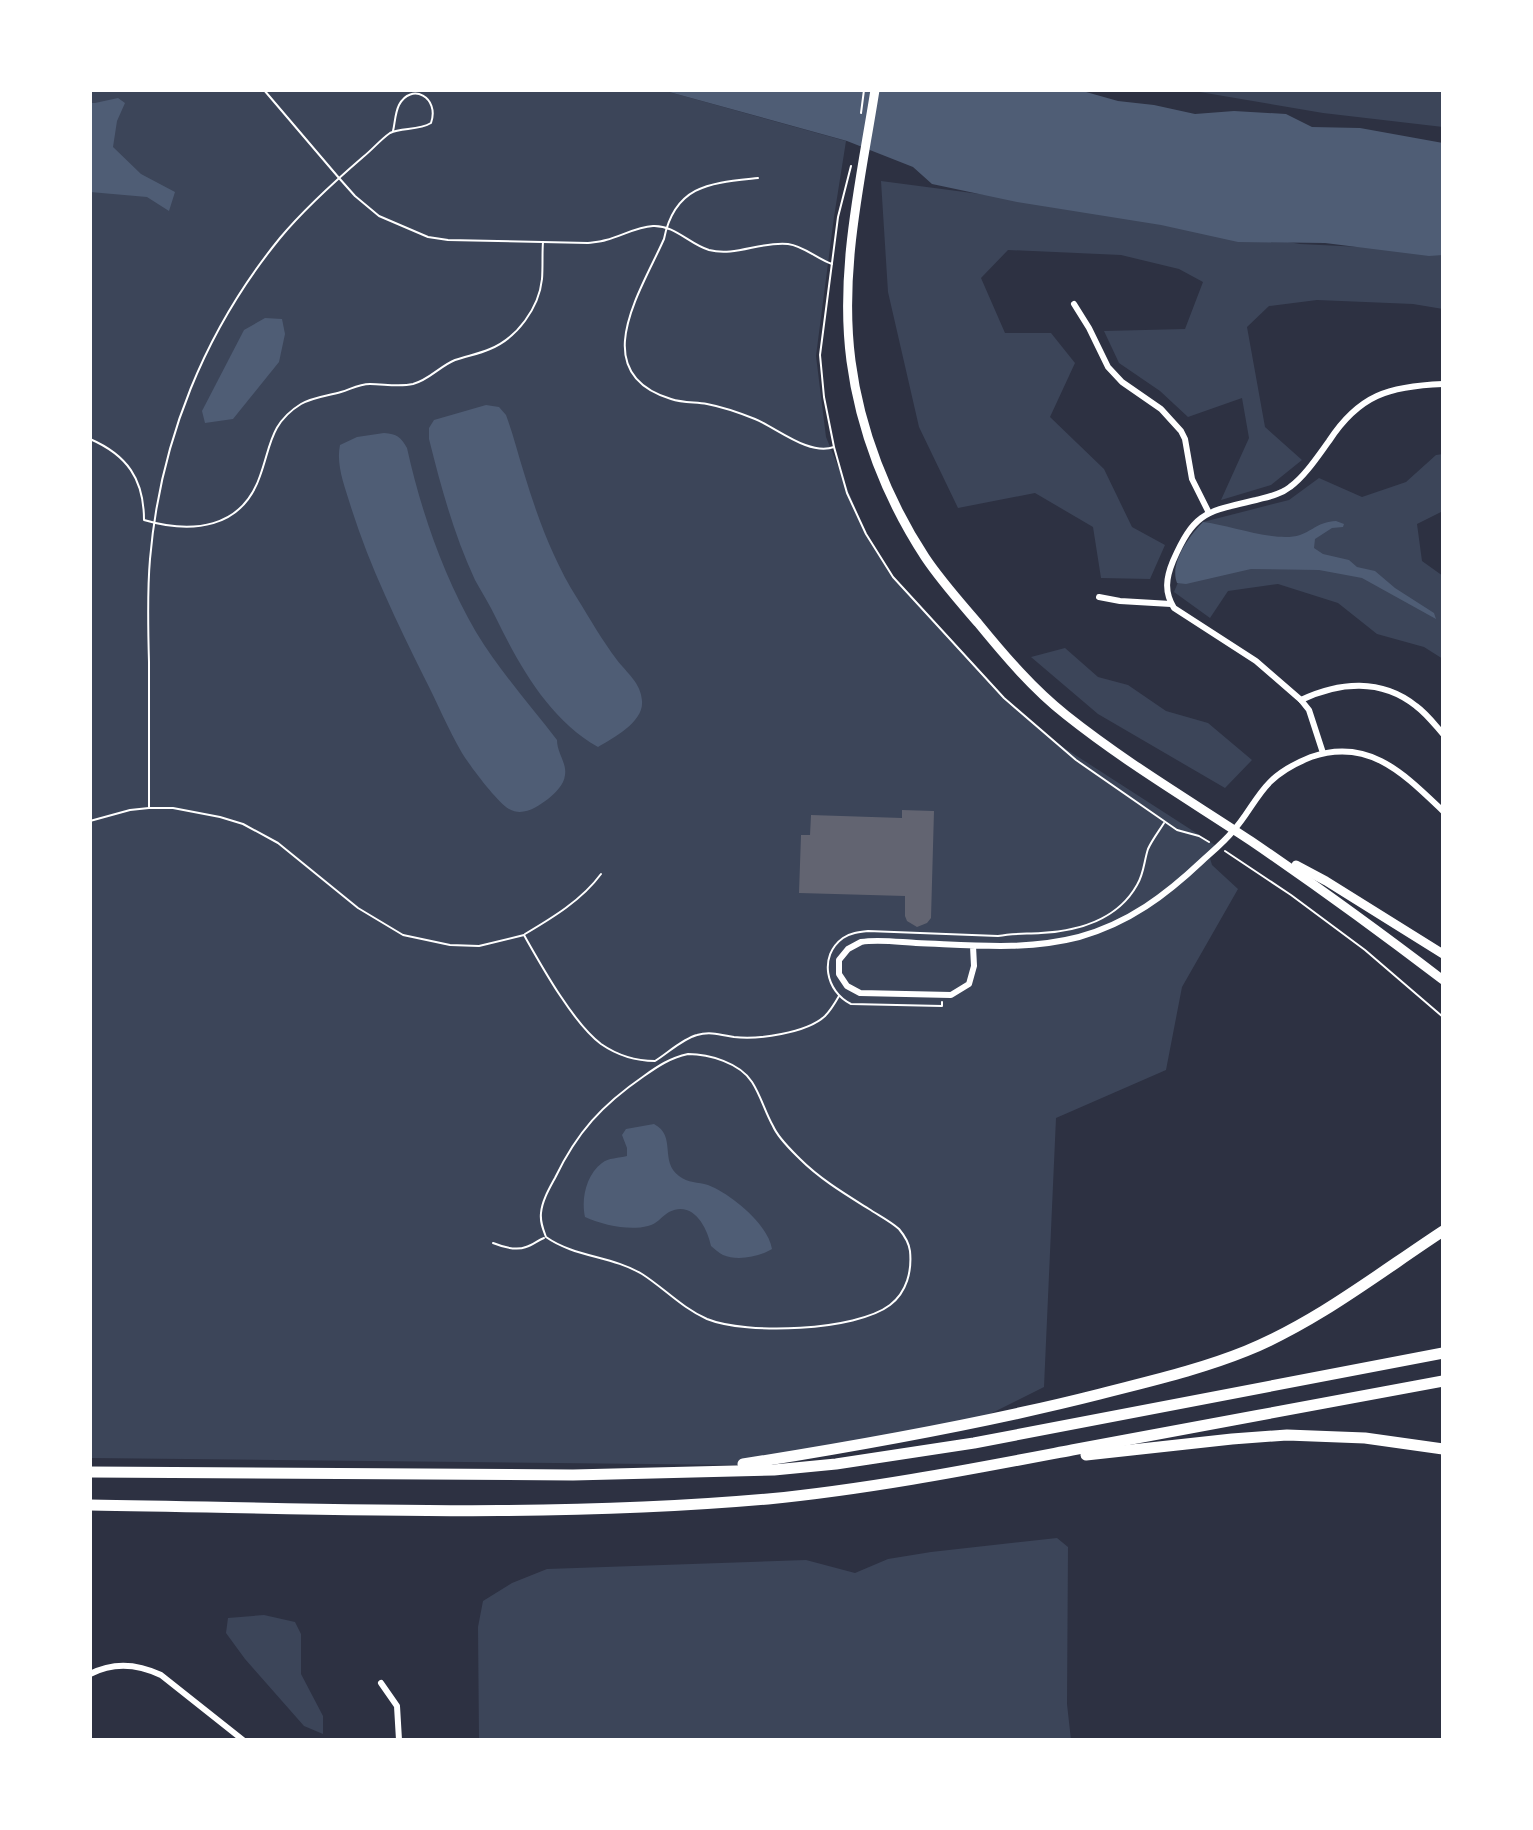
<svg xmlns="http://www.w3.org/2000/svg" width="1533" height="1830" font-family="'Playfair Display',serif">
<rect width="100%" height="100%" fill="#2d3142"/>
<g fill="#3c4559">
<polygon points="90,90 662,90 846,141 834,217 816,356 826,437 866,534 893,577 1004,698 1055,742 1218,847 1209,855 1212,865 1238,889 1182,987 1166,1070 1056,1118 1044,1387 966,1426 742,1465 90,1458"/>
<polygon points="1188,90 1443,90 1443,127 1323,113"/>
<polygon points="881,181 1064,205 1300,244 1443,251 1443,309 1413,304 1317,300 1269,306 1247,327 1265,427 1302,460 1271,485 1221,500 1249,438 1242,398 1188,417 1160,391 1119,363 1104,331 1185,329 1203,282 1179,269 1121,255 1008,250 981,278 1005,333 1051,333 1075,363 1050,417 1104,469 1132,527 1165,545 1150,579 1101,578 1093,527 1035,493 958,508 919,427 888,292"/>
<polygon points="1443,454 1443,511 1417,524 1422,561 1443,576 1443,659 1424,647 1377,634 1338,603 1278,584 1228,591 1210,618 1174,592 1203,522 1289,500 1319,478 1362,497 1406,482 1436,455"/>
<polygon points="1065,648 1098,677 1128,685 1166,711 1208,723 1252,760 1225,788 1098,714 1031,657"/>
<polygon points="1057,1538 1068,1547 1067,1704 1071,1740 479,1740 478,1627 483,1601 512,1583 547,1569 806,1560 855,1573 888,1559 931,1552"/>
<polygon points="264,1615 295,1622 301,1634 301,1674 323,1716 323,1734 304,1726 245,1659 226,1633 228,1618"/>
</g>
<g fill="#4f5d75">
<polygon points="662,90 1079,90 1118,101 1154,105 1195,114 1234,111 1286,114 1312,127 1360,128 1443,143 1443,255 1429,256 1325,243 1238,242 1161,225 1017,202 932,184 913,167 847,141"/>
<polygon points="118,98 125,103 117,121 113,147 141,174 175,192 169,211 147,197 90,192 90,103 95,103"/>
<polygon points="265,318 282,319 285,334 279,362 233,419 205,423 202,411 244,330"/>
<path d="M486 405 499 407 506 415C513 434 518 454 524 473 537 516 553 560 577 598 590 619 602 640 617 660 627 673 641 683 642 701 644 722 613 738 598 747 549 719 520 667 496 618 490 605 482 593 475 580 454 535 441 487 429 439V428L434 420Z"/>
<path d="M384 433C397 434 401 437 407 448 421 511 443 575 476 632 499 670 530 705 557 740 557 753 567 763 565 775 564 785 555 793 548 799 537 807 523 817 509 809 497 802 470 766 462 753 448 729 437 702 424 677 396 620 369 565 350 504 344 485 336 464 340 445L357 437Z"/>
<path d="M1336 521 1344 524 1343 527 1332 528 1315 539 1314 548 1323 554 1349 560 1357 567 1375 571 1395 588 1434 613 1436 619 1362 578 1319 570 1251 569 1186 584 1177 583C1169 563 1190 535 1203 522 1230 525 1276 543 1300 535 1314 530 1318 522 1336 521Z"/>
<path d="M654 1124C677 1136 659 1161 679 1176 688 1183 698 1182 708 1185 731 1194 768 1224 772 1249 759 1257 737 1261 723 1255 719 1253 715 1249 711 1246 707 1227 693 1200 669 1212 661 1217 657 1224 648 1226 629 1231 603 1225 585 1217 581 1199 586 1175 602 1163 608 1158 619 1158 627 1156V1148L622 1135 626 1129Z"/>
</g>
<polygon fill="#626471" points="902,810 934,811 931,918 927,923 917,927 907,921 905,916 905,896 799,893 801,835 810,835 811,815 902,818"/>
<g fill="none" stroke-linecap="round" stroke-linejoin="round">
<g stroke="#fff" stroke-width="2">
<path d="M264 90 339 178 355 196 379 216 428 237 448 240 588 243C594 242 600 242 606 240 622 236 636 227 653 226 675 225 689 244 709 250 735 257 761 241 788 244 804 246 817 259 832 264"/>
<polyline points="861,113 864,90"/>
<polyline points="851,166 838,217 820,355 824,397 834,447 847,493 866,534 893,577 1004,698 1076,760 1177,830 1199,836 1209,842"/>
<path d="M758 178C712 183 675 184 664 239 641 291 585 373 671 399 683 403 695 402 707 404 723 407 740 413 755 419 777 428 809 456 834 447"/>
<path d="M90 439C127 455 144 479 144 520 192 534 242 529 260 476 271 446 270 423 301 404 313 397 327 396 341 392 351 389 359 384 370 384 384 384 399 387 413 384 429 380 440 366 455 360 466 356 479 354 490 349 517 338 539 308 542 279 543 267 542 254 543 242"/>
<path d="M149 808C149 759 149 711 149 662 148 628 147 593 150 559 160 441 205 330 280 238 305 208 334 182 363 157 372 150 380 140 390 133 401 127 418 131 431 123 440 97 411 82 399 105 395 113 395 123 393 131"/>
<path d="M90 821 130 810 149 808H173L220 817 243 824 278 843 358 908 403 935 450 945 479 946 524 935C541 965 573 1023 601 1044 617 1055 636 1061 655 1061 668 1053 682 1039 697 1035 710 1031 722 1035 734 1037 757 1040 807 1033 825 1016 830 1011 835 1003 839 996"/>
<polyline points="1225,851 1291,895 1365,950 1443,1017"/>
<path d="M525 934C552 918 582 900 601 874"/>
<path d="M942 1002V1006L851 1004C826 992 818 956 843 938 850 933 859 932 868 931L998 936C1014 933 1026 934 1041 933 1079 931 1118 919 1137 885 1144 874 1144 861 1148 849 1152 840 1159 831 1164 823"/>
<path d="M688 1054C709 1054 740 1063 752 1082 761 1096 765 1112 773 1126 778 1138 791 1150 800 1159 820 1179 845 1194 869 1209 878 1215 890 1221 899 1229 904 1235 909 1243 910 1251 912 1271 907 1292 890 1305 856 1331 746 1335 707 1319 682 1308 664 1288 642 1274 612 1256 574 1257 546 1237 543 1229 540 1222 541 1213 542 1201 549 1189 555 1178 577 1132 602 1105 644 1076 658 1066 670 1058 688 1054Z"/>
<path d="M493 1243C503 1247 516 1251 526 1247 533 1245 538 1240 544 1238"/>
</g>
<g stroke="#fff" stroke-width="6">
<polyline points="1074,304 1089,328 1108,367 1122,382 1161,409 1181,431 1185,439 1192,479 1209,513"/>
<polyline points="1099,597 1120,601 1171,604"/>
<path d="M1301 700C1339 682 1381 678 1416 706 1427 714 1435 725 1443 734"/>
<path d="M1323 753 1309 710 1301 700 1256 661 1174 608C1164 592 1166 578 1173 561 1195 511 1206 512 1256 500 1267 497 1280 495 1290 487 1305 476 1318 456 1329 441 1359 395 1389 386 1443 384"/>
<path d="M973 946 974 966 969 984 951 995 860 993 847 986 839 974V960L848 949 861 942C878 939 898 942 916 943 971 945 1025 951 1079 937 1129 923 1166 895 1202 861 1213 851 1224 842 1233 831 1247 816 1255 797 1270 782 1281 771 1296 763 1311 757 1369 737 1404 774 1443 811"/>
<path d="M90 1674C113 1662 138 1664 161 1675L243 1740"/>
<polyline points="381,1683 397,1706 399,1740"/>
</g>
<g stroke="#fff" stroke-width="9">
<path d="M875 90C861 179 839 270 851 361 860 430 887 499 925 557 941 581 960 602 978 623 1005 656 1033 689 1066 715 1125 762 1189 800 1251 841 1317 886 1380 932 1443 980"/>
<polyline points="1296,865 1326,881 1443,954"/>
</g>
<g stroke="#fff" stroke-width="11">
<polyline points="1086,1455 1232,1439 1287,1435 1365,1438 1443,1449"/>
<path d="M743 1464C863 1445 982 1424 1100 1394 1150 1381 1199 1370 1246 1351 1317 1322 1379 1273 1443 1231"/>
<polyline points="90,1472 573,1475 774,1470 836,1464 974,1443 1443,1353"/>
<path d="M90 1505C316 1508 543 1519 768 1499 870 1489 972 1469 1072 1450 1196 1427 1319 1404 1443 1381"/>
</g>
</g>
<rect width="1533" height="1830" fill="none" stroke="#ffffff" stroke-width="184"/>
</svg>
